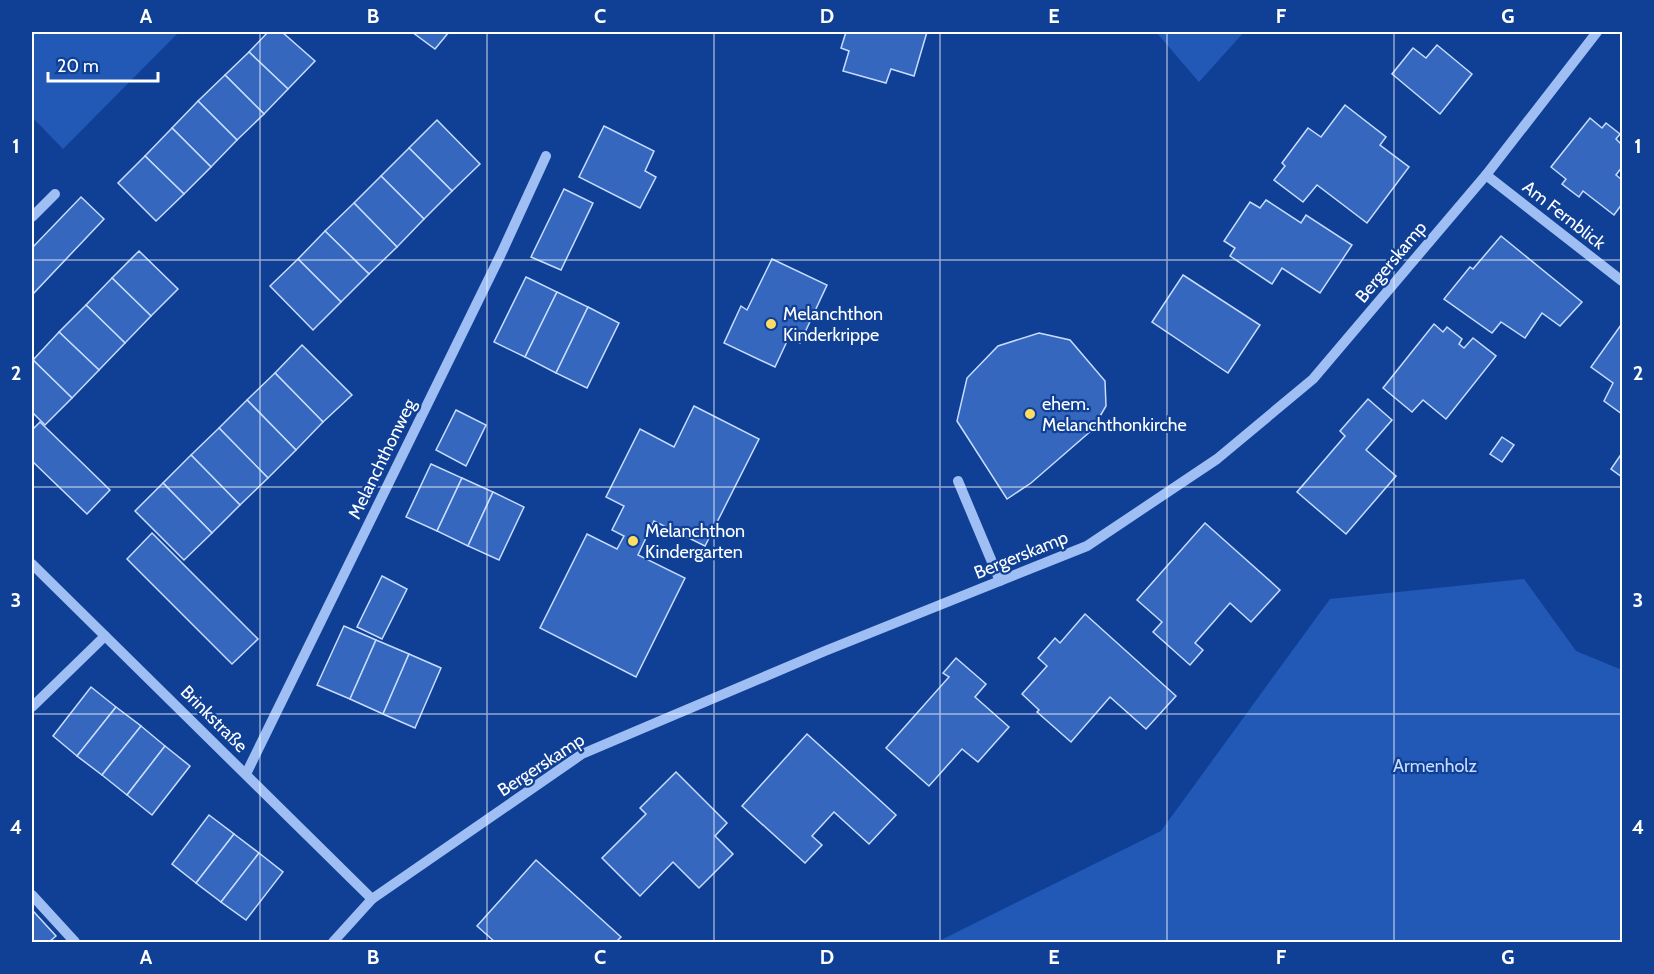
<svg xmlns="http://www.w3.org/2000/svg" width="1654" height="974" font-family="Cabin,sans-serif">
<rect width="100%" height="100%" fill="#104096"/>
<g fill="#2259b6">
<polygon points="32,32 179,32 63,149 32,117"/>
<polygon points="1156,32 1244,32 1199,82"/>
<polygon points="1524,579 1576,651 1622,670 1622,942 937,942 1161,831 1330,599"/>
</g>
<g fill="#3467bd" stroke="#c7dcfe" stroke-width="1.5">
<polygon points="268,32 282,32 315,61 288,89 249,52"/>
<polygon points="412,32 449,32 435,49"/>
<polygon points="846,32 927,32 914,76 891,69 886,83 843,71 849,51 841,48"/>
<polygon points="1437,45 1472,74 1440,114 1392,74 1413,48 1426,58"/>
<polygon points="249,52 288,89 264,114 225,75"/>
<polygon points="225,75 264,114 237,140 198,101"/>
<polygon points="198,101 237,140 211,167 172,128"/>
<polygon points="1345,105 1386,137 1380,145 1409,167 1367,223 1317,185 1303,202 1274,180 1285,166 1282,163 1308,128 1321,137"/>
<polygon points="1590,118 1602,128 1606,123 1620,134 1616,139 1622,145 1622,167 1616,175 1622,180 1622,204 1614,215 1583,191 1579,197 1562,184 1566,179 1551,167"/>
<polygon points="437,120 480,164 452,191 409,148"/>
<polygon points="604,126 654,151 645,171 656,177 640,208 579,177"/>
<polygon points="172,128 211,167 184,194 145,156"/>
<polygon points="409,148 452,191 424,219 381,176"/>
<polygon points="145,156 184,194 156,221 118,183"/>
<polygon points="381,176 424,219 397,247 354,203"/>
<polygon points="564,189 593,203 561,270 531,257"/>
<polygon points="81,197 104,219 32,295 32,248"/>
<polygon points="1266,200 1301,223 1306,215 1352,245 1320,293 1282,268 1272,284 1230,256 1235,248 1224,241 1250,202 1260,208"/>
<polygon points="354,203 397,247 369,274 325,231"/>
<polygon points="325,231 369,274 341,302 298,259"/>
<polygon points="1501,236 1582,302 1560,326 1542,313 1525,338 1501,322 1492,333 1444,299 1470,267 1473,269"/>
<polygon points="139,251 178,289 151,316 112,278"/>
<polygon points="298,259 341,302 313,330 270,286"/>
<polygon points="772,259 827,285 800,343 789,337 775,367 724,343 741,306 747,310"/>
<polygon points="1183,275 1260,325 1228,373 1152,322"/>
<polygon points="526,277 557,292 525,357 494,342"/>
<polygon points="112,278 151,316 125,343 86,305"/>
<polygon points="557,292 588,307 556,373 525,357"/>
<polygon points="86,305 125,343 99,370 59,332"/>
<polygon points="588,307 619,323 587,388 556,373"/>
<polygon points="1434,324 1443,332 1447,327 1462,339 1459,344 1464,348 1473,338 1496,356 1446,419 1423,400 1412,412 1383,388"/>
<polygon points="1621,325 1622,327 1622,414 1604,401 1613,383 1591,367"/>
<polygon points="59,332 99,370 72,398 33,360"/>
<polygon points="1039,333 1070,340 1105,381 1106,406 1092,430 1031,483 1007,499 957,421 967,378 998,346"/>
<polygon points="302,345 352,395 323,422 275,373"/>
<polygon points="33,360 72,398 45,425 32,412"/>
<polygon points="275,373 323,422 296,450 247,400"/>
<polygon points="1368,399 1392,420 1366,450 1396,476 1346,534 1297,492 1345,436 1340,431"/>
<polygon points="247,400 296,450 268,478 219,428"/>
<polygon points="694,406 759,439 705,546 654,521 638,555 685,578 636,677 540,628 587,534 617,549 624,536 612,530 624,506 606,497 640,429 674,447"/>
<polygon points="456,410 486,425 466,466 436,450"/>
<polygon points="40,422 110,490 87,514 32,461 32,430"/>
<polygon points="219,428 268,478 240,505 191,455"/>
<polygon points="1502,437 1514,445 1502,462 1490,454"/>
<polygon points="1622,453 1622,477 1611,469"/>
<polygon points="191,455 240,505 212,533 163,483"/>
<polygon points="431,464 462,478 437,531 406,517"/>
<polygon points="462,478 493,492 468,546 437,531"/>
<polygon points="163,483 212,533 184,560 135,511"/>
<polygon points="493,492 524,507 499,560 468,546"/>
<polygon points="1205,523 1280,590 1251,622 1230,603 1195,643 1203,650 1190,665 1153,632 1162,622 1137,600"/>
<polygon points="152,533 258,639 232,664 127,559"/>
<polygon points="382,576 407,589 382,639 357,627"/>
<polygon points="1085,614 1176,696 1146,729 1110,697 1071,742 1037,712 1039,710 1022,694 1047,666 1038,658 1055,638 1060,643"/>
<polygon points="344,626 376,640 350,699 317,685"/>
<polygon points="376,640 409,654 383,714 350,699"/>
<polygon points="409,654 441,668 415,728 383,714"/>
<polygon points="956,658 986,684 975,697 1009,727 978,762 962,749 929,786 886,748 949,677 943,673"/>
<polygon points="91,687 116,707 77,756 53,736"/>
<polygon points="116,707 141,726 102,775 77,756"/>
<polygon points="141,726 165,746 127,795 102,775"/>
<polygon points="807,734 896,815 869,844 834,812 812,836 822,845 805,863 742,806"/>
<polygon points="165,746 190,766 152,815 127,795"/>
<polygon points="676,772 727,823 715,836 733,854 699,888 673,862 640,896 602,858 646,814 640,808"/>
<polygon points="209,815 234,834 196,883 172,864"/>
<polygon points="234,834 259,853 221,902 196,883"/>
<polygon points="259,853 283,872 246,920 221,902"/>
<polygon points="536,860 621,937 616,942 567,942 565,941 564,942 495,942 477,926"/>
<polygon points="34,912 56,936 49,942 32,942 32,914"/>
</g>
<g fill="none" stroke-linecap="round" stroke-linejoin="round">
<g stroke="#9fbff4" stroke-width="10">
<polyline points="1486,175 1622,281"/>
<polyline points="32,217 55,194"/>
<polyline points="958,481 1000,581"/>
<polyline points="32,564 372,899"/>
<polyline points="32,707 105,636"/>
<polyline points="246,774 501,254 546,156"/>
<polyline points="32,895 75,942"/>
<polyline points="333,942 372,899 582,754 825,651 1087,546 1217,459 1313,379 1486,175 1597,32"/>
</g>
</g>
<path fill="none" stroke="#fff" stroke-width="1.5" stroke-opacity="0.55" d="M260 32V942M487 32V942M714 32V942M940 32V942M1167 32V942M1394 32V942M32 260H1622M32 487H1622M32 714H1622"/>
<g fill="#ffdd62" stroke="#104096" stroke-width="2">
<circle cx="771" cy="324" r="6"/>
<circle cx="1030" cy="414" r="6"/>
<circle cx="633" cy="541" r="6"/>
</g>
<g text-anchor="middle" stroke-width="4.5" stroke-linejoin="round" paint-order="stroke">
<g font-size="18" fill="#fff" stroke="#104096">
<text transform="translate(1564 215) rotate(38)" y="6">Am Fernblick</text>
<text transform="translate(1391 262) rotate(-50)" y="6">Bergerskamp</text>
<text transform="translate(382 459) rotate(-64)" y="6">Melanchthonweg</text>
<text transform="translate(1021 555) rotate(-22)" y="6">Bergerskamp</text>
<text transform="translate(214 719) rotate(45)" y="6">Brinkstraße</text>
<text transform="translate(541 765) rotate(-33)" y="6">Bergerskamp</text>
</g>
<g font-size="18" fill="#fff" stroke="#104096" text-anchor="start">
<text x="783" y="320">Melanchthon<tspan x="783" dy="21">Kinderkrippe</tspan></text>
<text x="1042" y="410">ehem.<tspan x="1042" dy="21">Melanchthonkirche</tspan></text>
<text x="645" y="537">Melanchthon<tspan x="645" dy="21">Kindergarten</tspan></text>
</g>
<g font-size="18" fill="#c7dcfe" stroke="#104096">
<text x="1435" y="772">Armenholz</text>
</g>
</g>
<rect width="1654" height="974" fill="none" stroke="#104096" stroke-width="66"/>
<path d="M48 72v9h110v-9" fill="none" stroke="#ffffff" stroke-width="3"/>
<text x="57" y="72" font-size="18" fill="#ffffff" stroke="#104096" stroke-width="4.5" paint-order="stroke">20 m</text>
<rect x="33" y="33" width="1588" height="908" fill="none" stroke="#fff" stroke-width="2"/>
<g font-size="20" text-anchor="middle" font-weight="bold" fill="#fff">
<text x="146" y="23">A</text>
<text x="373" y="23">B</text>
<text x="600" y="23">C</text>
<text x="827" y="23">D</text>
<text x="1054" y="23">E</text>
<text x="1281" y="23">F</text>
<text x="1508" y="23">G</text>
<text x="16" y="153">1</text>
<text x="1638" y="153">1</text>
<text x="16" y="380">2</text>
<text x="1638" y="380">2</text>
<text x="16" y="607">3</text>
<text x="1638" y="607">3</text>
<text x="16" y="834">4</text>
<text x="1638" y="834">4</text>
<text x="146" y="964">A</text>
<text x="373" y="964">B</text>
<text x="600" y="964">C</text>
<text x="827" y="964">D</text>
<text x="1054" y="964">E</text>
<text x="1281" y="964">F</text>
<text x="1508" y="964">G</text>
</g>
</svg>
